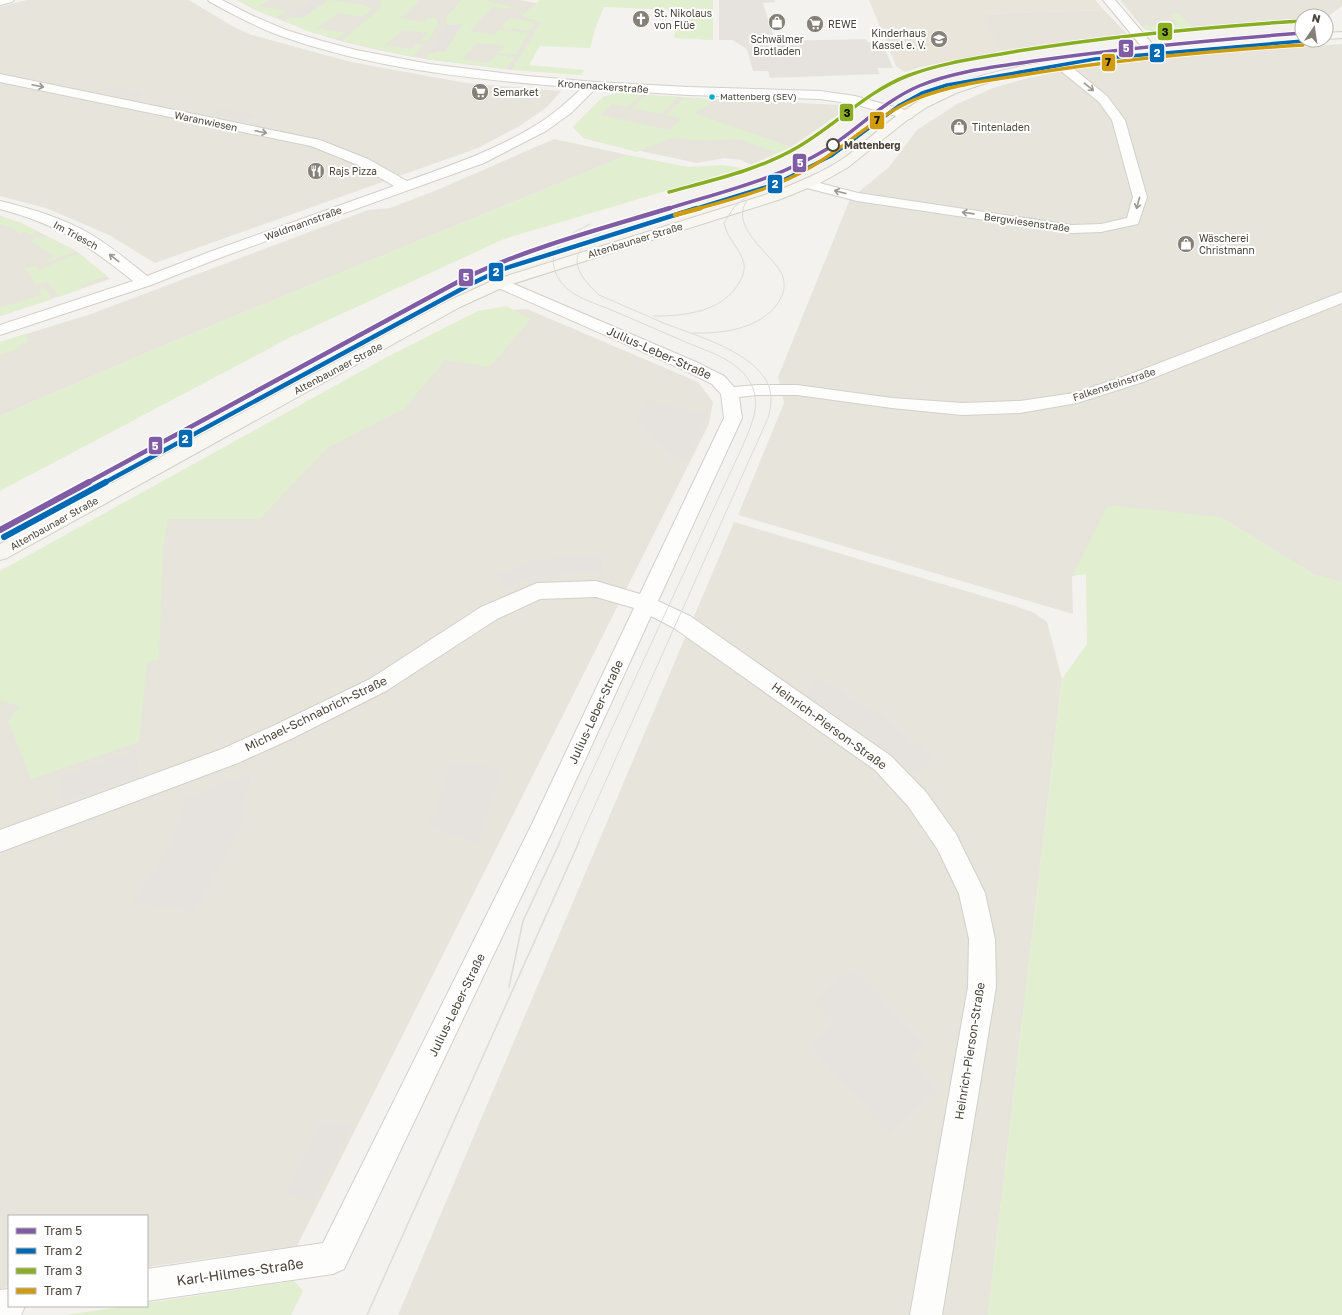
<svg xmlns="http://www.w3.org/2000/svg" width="1342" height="1315" font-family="'Golos Text',sans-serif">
<rect width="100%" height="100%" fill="#f4f2ee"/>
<g fill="#e7e4dc">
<polygon points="27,0 189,0 234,27 252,35 351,62 466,83 561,91 547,107 521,125 478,148 155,263 109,235 46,208 0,196 0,7"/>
<polygon points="237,0 520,0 552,6 512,70 425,59 378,50 341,41 311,32 253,9"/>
<polygon points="1120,0 1342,0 1342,6 1326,18 1326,16 1302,16 1302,23 1151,31 1144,29"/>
<polygon points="1104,10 1129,36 1001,51 981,14"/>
<polygon points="1342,44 1342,582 1315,575 1220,517 1072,576 1073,614 738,515 784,403 778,377 850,199 889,167 917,130 957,104 993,88 1025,79 1075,68 1167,56"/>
<polygon points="618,93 712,99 840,105 839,114 791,147 751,165 741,160 725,158 697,163 598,142 584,138 573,127 603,97"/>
<polygon points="554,139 628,155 179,339 0,416 0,342 88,315 368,210 390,208 437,190"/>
<polygon points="0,216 21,223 76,251 110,279 0,316"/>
<polygon points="527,309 698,382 713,402 709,424 297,1246 147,1267 147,1216 9,1216 9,1287 0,1289 0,591 496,311"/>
<polygon points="734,522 1016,606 1034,613 1047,622 1062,679 988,1315 398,1315"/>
</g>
<polygon fill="#eae5da" points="869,0 1095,0 1104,10 982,14 1001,51 921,67 905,72 896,66"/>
<g fill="#e1eecf">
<polygon points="237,0 269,0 259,6 286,11 276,18"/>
<polygon points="328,0 361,4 373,9 363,17 339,13 317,28 345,33 337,39 311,32 284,21 288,18 304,17"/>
<polygon points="381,0 421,0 400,18 424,22 429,17 436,18 438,24 428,41 421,40 428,33 403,30 385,45 410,49 416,44 424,45 413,57 341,41 380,9"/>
<polygon points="462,0 485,0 518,9 492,7 470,31 494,35 500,29 528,33 516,55 498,53 504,46 478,43 462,59 488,63 496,55 515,57 506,69 425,59 429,53 445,51 462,25 447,25 446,17"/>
<polygon points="540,0 713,0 713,40 674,38 676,28 682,28 685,13 670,12 670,10 604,7 595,29 590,48 540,46 529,65 584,70 581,75 512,70 541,22 521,16"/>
<polygon points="1169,14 1180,14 1195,29 1151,31 1144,29 1142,26 1179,25"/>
<polygon points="510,18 535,22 529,31 501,27"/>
<polygon points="618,93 642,95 627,107 612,104 600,115 669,130 681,119 666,115 684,98 712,99 711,103 695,113 791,147 778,153 739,139 705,141 671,138 637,152 584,138 573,127 603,97"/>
<polygon points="646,95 679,97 661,114 632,108"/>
<polygon points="628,155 688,167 723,165 743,168 504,239 287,339 0,491 0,416 179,339"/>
<polygon points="0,216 21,223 39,232 31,235 25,232 20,234 11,227 0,224"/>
<polygon points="44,235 76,251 48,262 45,261 54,256 30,240"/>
<polygon points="79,253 107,276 81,285 84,288 59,297 48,282 37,285 25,269 35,265 40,269"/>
<polygon points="45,288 53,299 0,316 0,307 42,295 39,289"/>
<polygon points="506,306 531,319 490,367 445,360 404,409 327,448 260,519 168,519 163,548 159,660 147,662 139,742 31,779 8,721 20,706 0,701 0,571 387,357 478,311"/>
<polygon points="25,334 29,342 19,345 20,348 0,355 0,342"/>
<polygon points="1108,505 1220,517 1315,575 1342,582 1342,1315 988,1315 1062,679 1087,644 1086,574 1072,576"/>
<polygon points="294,1281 303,1291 291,1315 66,1315 126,1306 147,1306 147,1303"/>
</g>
<g fill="#e6e3df">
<polygon points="314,0 328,0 304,17 288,18"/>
<polygon points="719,0 774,0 775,2 763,3 775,41 866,39 867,42 882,42 893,68 877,68 880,74 770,78 768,71 753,71 747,49 732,40 719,40"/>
<polygon points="462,24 445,51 429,53 447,25"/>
<polygon points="109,86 143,93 134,99 100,92"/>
<polygon points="220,108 255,115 245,121 210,114"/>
<polygon points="647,400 709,414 686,459 671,455 637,417"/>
<polygon points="601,555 603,572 542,576 505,589 492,575 535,560"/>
<polygon points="821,679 890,722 933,759 914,774 869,736 804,694"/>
<polygon points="136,751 140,775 63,801 60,776"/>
<polygon points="451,764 503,768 477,845 429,826"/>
<polygon points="251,772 239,830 195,913 133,902 171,845 185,799"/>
<polygon points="853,969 924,1044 909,1058 938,1089 889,1133 810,1045 836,1024 815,1001"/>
<polygon points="321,1122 354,1123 312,1202 285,1195"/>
</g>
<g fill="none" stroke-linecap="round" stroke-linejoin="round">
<defs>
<g id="minor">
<polygon points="0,0 14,0 12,2 0,5"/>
<path d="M208 0H222L251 15 286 30 322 41 356 50 429 64 527 76 596 82 688 87 820 91 855 96 912 112 913 115 912 118 907 119 854 104 820 99 688 95 595 89 571 113 546 131 484 163 222 257 151 285 0 335V325L133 281C88 245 57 224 0 209V201C32 209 64 218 92 235 112 247 129 262 147 276L212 251 394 186 358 165 311 146 0 82V74L320 140 368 159 407 181C451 165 496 150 536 125 553 115 567 102 582 88 480 80 375 70 278 35 255 26 232 14 210 2Z"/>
<polygon points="1103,0 1115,0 1155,47 1157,50 1155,53 1147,53"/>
<polygon points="1059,59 1063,60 1107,96 1125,120 1147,197 1138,224 1101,232 1072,233 857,201 803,187 801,184 803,181 808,180 858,193 1072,225 1101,224 1127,218 1133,197 1112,120 1099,102 1055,66 1053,63 1055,60"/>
<polygon points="500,278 696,362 724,376 734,387 757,385 797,385 892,398 962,403 1020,401 1074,393 1131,374 1342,292 1342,303 1143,382 1077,403 1020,413 962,415 892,408 797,395 757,395 739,397 742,418 658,601 690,616 891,756 926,792 956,834 985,893 995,939 996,987 942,1315 910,1315 968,987 969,939 959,894 938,850 908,806 875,770 674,628 651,616 552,832 344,1269 333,1274 147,1301 147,1269 323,1243 531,826 634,608 596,597 540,599 497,619 386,691 291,739 238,763 0,852 0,830 222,749 275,725 370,679 481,607 537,583 596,581 640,594 724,418 721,394 712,384 684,370 494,286 492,283 494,280"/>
<polygon points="9,1289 9,1306 25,1306 21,1315 0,1315 0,1290"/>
</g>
<g id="secondary">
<polygon points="1342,32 1342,38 1326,39 1326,33"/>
<path d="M1302 34V40H1306L1135 56 1043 69 992 81 956 93 927 107 906 121 847 168 820 183 781 199 506 286 460 307 7 558 0 560V544L448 301 494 280 771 193C797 183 824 172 847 156 874 135 899 110 930 95 978 72 1030 64 1082 56 1155 45 1228 39 1302 34Z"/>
</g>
</defs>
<use href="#minor" stroke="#d2d0cb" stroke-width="2"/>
<use href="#secondary" stroke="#d3cfc5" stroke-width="2"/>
<use href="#minor" fill="#fdfdfc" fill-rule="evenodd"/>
<use href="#secondary" fill="#f7f6f1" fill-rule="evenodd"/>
<g stroke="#dbdbda" stroke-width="1">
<path d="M654 316C685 316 724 312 740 281 743 276 745 270 744 264 741 249 727 239 724 223L734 207 772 177"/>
<path d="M693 333C722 334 760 329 778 303 784 294 786 285 782 274 771 253 727 226 748 199"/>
<path d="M559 843 744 443C752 423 762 403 750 382 736 358 705 351 681 340 657 330 633 319 609 309 596 304 581 299 570 291 553 278 546 256 564 240 572 233 581 229 590 224"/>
<path d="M578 843 768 418C772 404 773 389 764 377 744 349 697 336 666 324 644 314 621 305 599 295 563 262 574 246 613 225"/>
</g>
<g stroke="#dbdbda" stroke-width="1.5">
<polyline points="509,987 523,921 560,842"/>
<polyline points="367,1315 579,842"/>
</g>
<defs>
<path id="tram-1-far2" d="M667 209C721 192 778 179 827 149 858 129 884 101 919 86 954 71 996 67 1034 61 1123 48 1212 40 1302 33"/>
<path id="tram-1-far1" d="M87 483 465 278C531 247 601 229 670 208"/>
<polyline id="tram-1" points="0,530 89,482"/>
<polyline id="tram-2-far2" points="694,209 775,184 831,156 900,105 922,93 947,85 1095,59 1303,41"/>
<polyline id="tram-2-far1" points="104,483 469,285 500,270 697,208"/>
<polyline id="tram-2" points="4,537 106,482"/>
<path id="tram-3" d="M669 192C713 180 759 170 798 147 836 125 866 92 907 76 943 62 981 58 1018 51 1112 36 1206 27 1301 21"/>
<path id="tram-4-far1" d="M697 209C736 198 776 188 811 167 847 146 877 115 916 99 950 85 986 81 1022 75 1115 60 1209 51 1303 45"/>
<polyline id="tram-4" points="675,215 701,208"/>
</defs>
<use href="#tram-1-far2" stroke="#fff" stroke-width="5"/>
<use href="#tram-1-far1" stroke="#fff" stroke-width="7"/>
<use href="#tram-1" stroke="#fff" stroke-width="9"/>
<use href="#tram-2-far2" stroke="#fff" stroke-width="5"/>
<use href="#tram-2-far1" stroke="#fff" stroke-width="7"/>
<use href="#tram-2" stroke="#fff" stroke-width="9"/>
<use href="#tram-3" stroke="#fff" stroke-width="5"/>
<use href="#tram-4-far1" stroke="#fff" stroke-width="5"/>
<use href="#tram-4" stroke="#fff" stroke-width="7"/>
<use href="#tram-1-far2" stroke="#7f5ca3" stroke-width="3.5"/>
<use href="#tram-1-far1" stroke="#7f5ca3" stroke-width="4.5"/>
<use href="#tram-1" stroke="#7f5ca3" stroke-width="6"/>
<use href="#tram-2-far2" stroke="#0069b4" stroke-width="3.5"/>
<use href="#tram-2-far1" stroke="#0069b4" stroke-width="4.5"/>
<use href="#tram-2" stroke="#0069b4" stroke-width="6"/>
<use href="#tram-3" stroke="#8aae23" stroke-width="3.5"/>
<use href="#tram-4-far1" stroke="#cf9c0e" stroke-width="3.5"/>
<use href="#tram-4" stroke="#cf9c0e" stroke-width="4.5"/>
</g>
<defs><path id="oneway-shaft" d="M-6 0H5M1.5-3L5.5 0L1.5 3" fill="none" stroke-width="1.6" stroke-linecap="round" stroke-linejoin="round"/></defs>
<g stroke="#9b9791">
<use href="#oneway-shaft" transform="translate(38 86) rotate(12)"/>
<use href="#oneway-shaft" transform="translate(1089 87) rotate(39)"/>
<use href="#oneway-shaft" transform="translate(261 132) rotate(12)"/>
<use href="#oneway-shaft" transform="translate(840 192) rotate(-165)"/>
<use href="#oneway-shaft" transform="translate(1138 203) rotate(105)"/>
<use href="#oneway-shaft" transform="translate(968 213) rotate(-172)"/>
<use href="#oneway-shaft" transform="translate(114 258) rotate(-142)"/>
</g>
<defs>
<symbol id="church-disc" viewBox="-11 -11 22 22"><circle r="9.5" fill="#868178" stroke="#fff"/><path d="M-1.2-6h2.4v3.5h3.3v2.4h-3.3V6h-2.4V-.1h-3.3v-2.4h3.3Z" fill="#fff"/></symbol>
<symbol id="shop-disc" viewBox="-11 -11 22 22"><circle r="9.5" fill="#868178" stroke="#fff"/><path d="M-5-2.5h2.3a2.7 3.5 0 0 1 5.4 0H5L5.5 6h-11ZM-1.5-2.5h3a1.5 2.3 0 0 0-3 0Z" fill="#fff"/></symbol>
<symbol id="supermarket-disc" viewBox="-11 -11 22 22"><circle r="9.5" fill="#868178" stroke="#fff"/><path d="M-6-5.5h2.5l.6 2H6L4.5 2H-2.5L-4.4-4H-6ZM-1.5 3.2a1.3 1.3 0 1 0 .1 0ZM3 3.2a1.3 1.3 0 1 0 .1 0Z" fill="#fff"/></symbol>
<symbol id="school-disc" viewBox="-11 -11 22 22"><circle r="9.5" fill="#868178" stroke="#fff"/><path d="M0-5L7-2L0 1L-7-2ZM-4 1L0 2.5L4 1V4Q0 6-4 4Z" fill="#fff"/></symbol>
<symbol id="restaurant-disc" viewBox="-11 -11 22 22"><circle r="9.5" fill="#868178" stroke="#fff"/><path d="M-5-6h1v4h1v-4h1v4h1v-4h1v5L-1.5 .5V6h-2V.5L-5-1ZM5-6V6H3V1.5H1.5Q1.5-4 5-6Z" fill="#fff"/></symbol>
</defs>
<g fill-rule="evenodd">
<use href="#church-disc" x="631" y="9" width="20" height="20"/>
<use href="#shop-disc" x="767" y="12" width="20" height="20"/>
<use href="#supermarket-disc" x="805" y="14" width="20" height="20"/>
<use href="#school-disc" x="929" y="29" width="20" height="20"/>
<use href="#supermarket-disc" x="470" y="82" width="20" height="20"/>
<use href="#shop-disc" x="949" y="117" width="20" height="20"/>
<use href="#restaurant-disc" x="306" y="161" width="20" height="20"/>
<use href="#shop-disc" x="1176" y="234" width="20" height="20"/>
</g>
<circle fill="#00a9ce" stroke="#fff" stroke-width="1.5" cx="712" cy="97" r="3.5"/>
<circle fill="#fff" stroke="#4b4439" stroke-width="2" cx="833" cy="145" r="6"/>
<g text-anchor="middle" stroke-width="4" stroke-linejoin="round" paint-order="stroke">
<g font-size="9" fill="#4b4439" stroke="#fff" text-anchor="start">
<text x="720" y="100">Mattenberg (SEV)</text>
</g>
<g font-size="10" fill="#4b4439" stroke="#fff" text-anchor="start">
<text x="654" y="17">St. Nikolaus<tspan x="654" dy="12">von Flüe</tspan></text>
<text x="828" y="28">REWE</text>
<text x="926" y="37" text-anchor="end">Kinderhaus<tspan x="926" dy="12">Kassel e. V.</tspan></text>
<text x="777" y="43" text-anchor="middle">Schwälmer<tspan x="777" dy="12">Brotladen</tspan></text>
<text x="493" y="96">Semarket</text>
<text x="972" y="131">Tintenladen</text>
<text x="329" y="175">Rajs Pizza</text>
<text x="1199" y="242">Wäscherei<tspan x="1199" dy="12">Christmann</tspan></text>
</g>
<g font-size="10" fill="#4b4439" stroke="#fff">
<text transform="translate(603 86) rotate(4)" y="4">Kronenackerstraße</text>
<text transform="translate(206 121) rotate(12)" y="4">Waranwiesen</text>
<text transform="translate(1027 222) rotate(8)" y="4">Bergwiesenstraße</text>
<text transform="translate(303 223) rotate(-20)" y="4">Waldmannstraße</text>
<text transform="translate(76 235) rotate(28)" y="4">Im Triesch</text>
<text transform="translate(635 240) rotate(-17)" y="4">Altenbaunaer Straße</text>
<text transform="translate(338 368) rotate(-28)" y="4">Altenbaunaer Straße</text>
<text transform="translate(1114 384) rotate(-18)" y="4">Falkensteinstraße</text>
<text transform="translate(54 523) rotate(-29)" y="4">Altenbaunaer Straße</text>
</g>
<g font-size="10" font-weight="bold" fill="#4b4439" stroke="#fff" text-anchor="start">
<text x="844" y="149">Mattenberg</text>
</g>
<g font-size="12" fill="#4b4439" stroke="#fff">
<text transform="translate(659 353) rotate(24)" y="4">Julius-Leber-Straße</text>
<text transform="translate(596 712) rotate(-65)" y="4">Julius-Leber-Straße</text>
<text transform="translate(316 714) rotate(-26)" y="4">Michael-Schnabrich-Straße</text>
<text transform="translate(829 726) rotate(36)" y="4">Heinrich-Pierson-Straße</text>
<text transform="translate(457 1005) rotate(-64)" y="4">Julius-Leber-Straße</text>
<text transform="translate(970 1051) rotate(-81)" y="4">Heinrich-Pierson-Straße</text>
</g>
<g font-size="14" fill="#4b4439" stroke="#fff">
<text transform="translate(240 1272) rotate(-8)" y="5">Karl-Hilmes-Straße</text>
</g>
</g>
<g stroke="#fff" stroke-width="1.5">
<rect x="1157" y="22" width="16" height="19" rx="4" fill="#8aae23"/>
<rect x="1118" y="39" width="16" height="19" rx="4" fill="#7f5ca3"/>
<rect x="1149" y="43" width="16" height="20" rx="4" fill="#0069b4"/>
<rect x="1101" y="53" width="15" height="19" rx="4" fill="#cf9c0e"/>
<rect x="839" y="103" width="15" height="19" rx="4" fill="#8aae23"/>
<rect x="869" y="111" width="16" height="19" rx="4" fill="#cf9c0e"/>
<rect x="792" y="153" width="15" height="20" rx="4" fill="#7f5ca3"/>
<rect x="767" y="174" width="16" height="20" rx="4" fill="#0069b4"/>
<rect x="488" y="262" width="16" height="20" rx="4" fill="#0069b4"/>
<rect x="458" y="268" width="16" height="19" rx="4" fill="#7f5ca3"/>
<rect x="178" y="429" width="15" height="19" rx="4" fill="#0069b4"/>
<rect x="148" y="436" width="15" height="19" rx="4" fill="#7f5ca3"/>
</g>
<g font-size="11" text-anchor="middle" font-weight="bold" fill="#fff">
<text x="1126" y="52">5</text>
<text x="1157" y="57">2</text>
<text x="800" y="167">5</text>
<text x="775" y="188">2</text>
<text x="496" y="276">2</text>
<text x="466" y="281">5</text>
<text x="185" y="443">2</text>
<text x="155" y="450">5</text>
</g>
<g font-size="11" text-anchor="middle" font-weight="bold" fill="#111">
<text x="1165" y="36">3</text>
<text x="1108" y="66">7</text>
<text x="847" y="117">3</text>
<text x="877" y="124">7</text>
</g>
<rect x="8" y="1215" width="140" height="92" fill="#ffffff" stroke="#b7b4b0"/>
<rect x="16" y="1228" width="20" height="6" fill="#7f5ca3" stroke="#b7b4b0"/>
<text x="44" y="1235" font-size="12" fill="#4b4439">Tram 5</text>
<rect x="16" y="1248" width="20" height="6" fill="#0069b4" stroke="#b7b4b0"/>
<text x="44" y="1255" font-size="12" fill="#4b4439">Tram 2</text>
<rect x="16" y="1268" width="20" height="6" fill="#8aae23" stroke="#b7b4b0"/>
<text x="44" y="1275" font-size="12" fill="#4b4439">Tram 3</text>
<rect x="16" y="1288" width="20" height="6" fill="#cf9c0e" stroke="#b7b4b0"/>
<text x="44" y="1295" font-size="12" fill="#4b4439">Tram 7</text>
<g transform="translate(1314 28) rotate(13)"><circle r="19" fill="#ffffff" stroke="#b7b4b0"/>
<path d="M0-3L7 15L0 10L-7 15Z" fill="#868178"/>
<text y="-6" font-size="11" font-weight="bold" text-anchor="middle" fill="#4b4439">N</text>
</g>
</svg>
